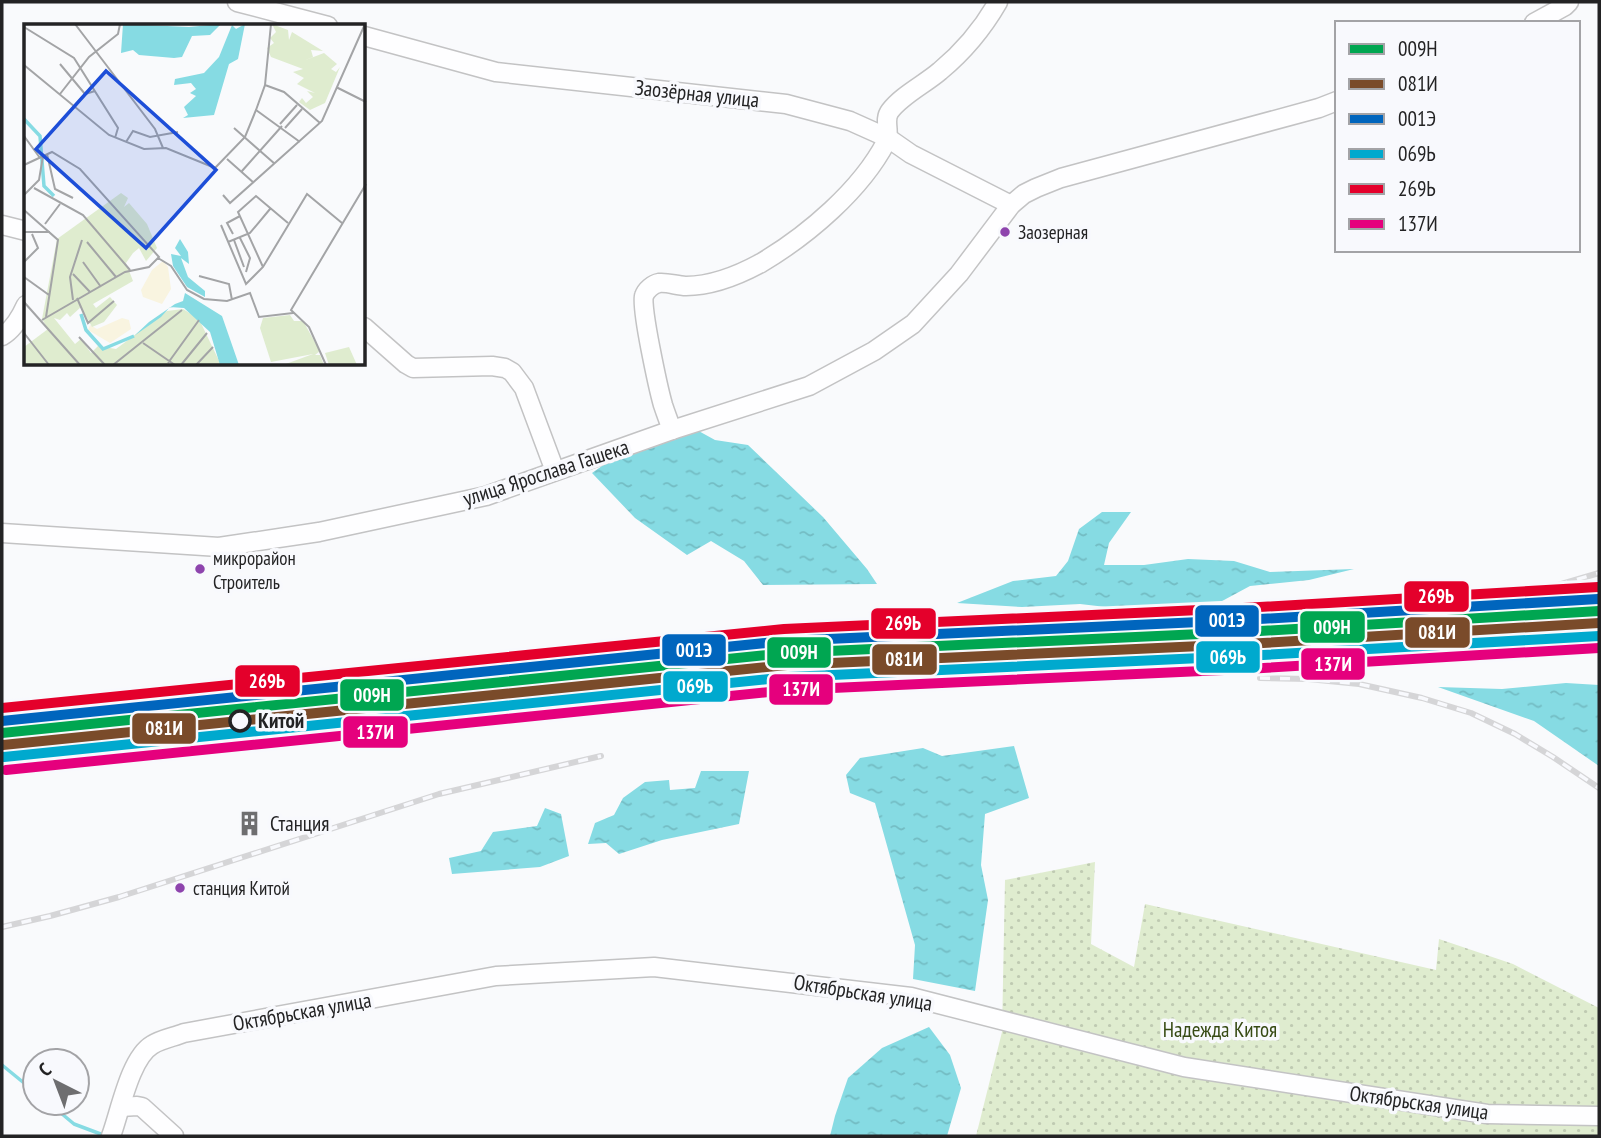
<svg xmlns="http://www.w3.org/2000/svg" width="1601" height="1138" font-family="'PT Sans Narrow',sans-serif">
<defs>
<pattern id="park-dots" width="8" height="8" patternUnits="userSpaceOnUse" patternTransform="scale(1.75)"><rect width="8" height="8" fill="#dfeccf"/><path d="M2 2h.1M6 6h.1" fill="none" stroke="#bfcab2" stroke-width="1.8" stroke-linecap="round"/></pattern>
<pattern id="water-ripples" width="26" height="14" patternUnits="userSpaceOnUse" patternTransform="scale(1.75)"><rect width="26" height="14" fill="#86dbe3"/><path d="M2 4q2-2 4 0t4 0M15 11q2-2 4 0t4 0" fill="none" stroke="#73bcc3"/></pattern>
</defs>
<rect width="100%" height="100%" fill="#f9fafc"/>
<polygon fill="url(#park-dots)" points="1095,862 1091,944 1134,967 1145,904 1436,970 1439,939 1513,964 1599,1008 1599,1136 976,1136 1002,1032 1005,880"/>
<g fill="url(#water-ripples)">
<polygon points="695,429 715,440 748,445 823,517 867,569 877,584 763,585 744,561 711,541 687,555 635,518 592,473 619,454"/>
<polygon points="1102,512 1131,512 1109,543 1104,565 1144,565 1188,559 1234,561 1270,572 1354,569 1309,580 1250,586 1211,607 1149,612 1080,604 1022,607 957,603 1013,581 1056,576 1068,561 1079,529"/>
<polygon points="1566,683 1599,685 1599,766 1534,721 1438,687 1502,689"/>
<polygon points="1014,746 1029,798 985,814 981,865 988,900 975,991 913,979 915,945 875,803 850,793 846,775 860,758 923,748 942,756"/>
<polygon points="701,771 749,771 739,824 662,840 619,854 606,843 588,844 595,823 614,815 623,798 645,782 669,780 670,790 695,788"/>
<polygon points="545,808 561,814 569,856 540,867 452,874 449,858 481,851 493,832 537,826"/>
<polygon points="929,1027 950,1055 961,1088 947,1136 830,1136 835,1116 848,1078 882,1048"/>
</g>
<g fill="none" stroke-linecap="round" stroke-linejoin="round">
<g stroke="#86dbe3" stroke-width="3.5">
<polyline points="2,1065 35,1092"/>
<polyline points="49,1103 74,1124 106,1136"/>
</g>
<defs>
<g id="minor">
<polyline points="237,2 328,26"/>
<polyline points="1534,23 1565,6 1569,2"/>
<polyline points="364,36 496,72 786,104 850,121 888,138 911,154 1011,205"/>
<polyline points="2,225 26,231"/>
<polyline points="364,327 406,364 413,368 492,366 505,368 512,372 524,388 555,471"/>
<path d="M2 336C13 330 21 316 26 305"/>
<path d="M672 430C669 422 666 414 663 405 659 391 640 305 644 296 646 290 653 284 659 283 668 282 677 286 686 286 712 286 739 275 761 263 808 235 861 190 886 142 891 132 883 120 890 111 902 95 925 84 940 71 963 52 983 28 998 2"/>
<polyline points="2,533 219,547 319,532 486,496 672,430 809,386 874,351 913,324 959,274 1011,205 1024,194 1036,188 1061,178 1319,108 1337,101"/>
<polyline points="121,1107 137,1106 142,1107 174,1136"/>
<path d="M111 1136C120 1112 130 1058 152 1045 161 1039 174 1037 184 1033L496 976 654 967 911 997 1184 1067 1487 1114 1599 1116"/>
</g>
</defs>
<use href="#minor" stroke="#c3c3c4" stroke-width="21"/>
<use href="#minor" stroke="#fefeff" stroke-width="18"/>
<defs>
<g id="rail">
<polyline points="1362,624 1456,611 1506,600 1599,573"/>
<polyline points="1260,678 1308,679 1359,684 1422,698 1471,713 1515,734 1553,757 1599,788"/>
<polyline points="2,749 792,667 990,653 1263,640 1599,621"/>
<polyline points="2,768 795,687 1046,663 1212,653"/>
<polyline points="2,927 50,916 119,897 439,794 601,756"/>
</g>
</defs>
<use href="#rail" stroke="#d5d5d7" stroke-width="6"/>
<use href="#rail" stroke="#f8f9fd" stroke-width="3.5" stroke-dasharray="10" stroke-linecap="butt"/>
<defs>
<polyline id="rail-1" points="2,733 786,653 1244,632 1599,611"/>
<polyline id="rail-2" points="3,745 787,665 1245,644 1599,623"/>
<polyline id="rail-3" points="2,721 785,641 1243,620 1598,599"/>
<polyline id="rail-4" points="4,757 788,677 1245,656 1599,636"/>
<polyline id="rail-5" points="2,708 784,629 1243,608 1598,587"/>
<polyline id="rail-6" points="6,770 789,690 1246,669 1599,648"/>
</defs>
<use href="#rail-1" stroke="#f8f9fd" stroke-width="16"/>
<use href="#rail-2" stroke="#f8f9fd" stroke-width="16"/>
<use href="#rail-3" stroke="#f8f9fd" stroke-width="16"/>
<use href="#rail-4" stroke="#f8f9fd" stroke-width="16"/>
<use href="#rail-5" stroke="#f8f9fd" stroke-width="16"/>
<use href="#rail-6" stroke="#f8f9fd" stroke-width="16"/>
<use href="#rail-1" stroke="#00a651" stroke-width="10"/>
<use href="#rail-2" stroke="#7a4b2a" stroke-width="10"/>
<use href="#rail-3" stroke="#0065bd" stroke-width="10"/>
<use href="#rail-4" stroke="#00a9ce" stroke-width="10"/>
<use href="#rail-5" stroke="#e4002b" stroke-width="10"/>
<use href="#rail-6" stroke="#e5007d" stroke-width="10"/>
</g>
<defs>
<symbol id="building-bare" viewBox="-9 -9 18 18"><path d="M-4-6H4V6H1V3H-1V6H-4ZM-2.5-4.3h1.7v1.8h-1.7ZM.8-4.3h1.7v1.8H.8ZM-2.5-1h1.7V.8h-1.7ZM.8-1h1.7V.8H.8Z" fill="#6e6e70" stroke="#f8f9fd" stroke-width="2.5" paint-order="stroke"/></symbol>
</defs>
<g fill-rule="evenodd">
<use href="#building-bare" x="232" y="806" width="35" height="35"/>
</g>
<g fill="#8e44ad" stroke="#f8f9fd" stroke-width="2.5">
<circle cx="1005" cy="232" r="6"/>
<circle cx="200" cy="569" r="6"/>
<circle cx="180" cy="888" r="6"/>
</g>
<circle fill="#f8f9fd" stroke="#232324" stroke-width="3.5" cx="240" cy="721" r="10"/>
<g text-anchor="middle" stroke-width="7" stroke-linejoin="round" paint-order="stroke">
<g font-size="19" fill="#232324" stroke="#f8f9fd" text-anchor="start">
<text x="1018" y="239">Заозерная</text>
<text x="213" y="565">микрорайон<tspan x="213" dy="24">Строитель</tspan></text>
<text x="193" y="895">станция Китой</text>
</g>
<g font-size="21" fill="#232324" stroke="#f8f9fd">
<text transform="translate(697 94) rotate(6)" y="7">Заозёрная улица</text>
<text transform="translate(546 473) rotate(-18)" y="7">улица Ярослава Гашека</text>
<text transform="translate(863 993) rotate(9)" y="7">Октябрьская улица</text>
<text transform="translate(302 1012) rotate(-10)" y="7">Октябрьская улица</text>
<text transform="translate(1419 1103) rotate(8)" y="7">Октябрьская улица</text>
</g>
<g font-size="21" font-weight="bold" fill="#232324" stroke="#f8f9fd" text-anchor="start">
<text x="258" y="728">Китой</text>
</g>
<g font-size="21" fill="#232324" stroke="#f8f9fd" text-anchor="start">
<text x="270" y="831">Станция</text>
</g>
<g font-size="21" fill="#364a13" stroke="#f8f9fd">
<text x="1220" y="1037">Надежда Китоя</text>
</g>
</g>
<g transform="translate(24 24)">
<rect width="341" height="341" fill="#f9fafc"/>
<path d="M248 0 264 6 265 16 268 8 299 27 287 26 289 33 279 37 300 29 313 40 307 45 312 48 316 43 301 79 286 86 275 78 278 74 282 79 289 73 283 67 291 69 273 60 280 54 269 48 279 45 247 33 243 24 250 19 246 14 252 8ZM266 291 270 297H279L296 327 291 331H296L300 341H259L289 330 247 338 236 304 239 294ZM325 323 333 341H305L301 329Z" fill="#dfeccf"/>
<path d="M139 237 144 243 147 265 138 280 119 273 117 266 128 246ZM98 294 105 296 107 305 86 319 64 306 66 301 73 305Z" fill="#f9f4e0"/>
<path d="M97 169 104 174 100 183 105 179 123 200 133 224 122 237 115 224 109 229 102 239 109 257 69 280 72 284 86 273 93 281 80 298 68 303 57 283 46 293 43 289 36 296 30 294 51 320 57 315 67 329 74 322 92 325 143 287 159 285 175 295 197 341H2L0 323 24 305 18 295 33 215Z" fill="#dfeccf"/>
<path d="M99 0 165 3 197 0 186 11 168 12 158 33 150 34 115 31 109 26 97 29ZM221 0 214 35 205 40 190 91 159 94 164 91 160 83 172 72 166 69 172 65 167 59 150 61 151 55 180 49 195 33 208 1 212 5ZM156 215 164 228 165 240 157 234 164 253 181 267V273L163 263 149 242 147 230 157 232 151 224ZM161 269 198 292 215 341H196L186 308 160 284 146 283 137 293 110 312 125 298 151 280 159 277Z" fill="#86dbe3"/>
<path fill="none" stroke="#86dbe3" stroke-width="3.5" d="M0 95 16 112 20 162 30 172M57 290 62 306 79 325 110 312"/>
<path fill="none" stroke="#a3a4a6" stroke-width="2" d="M51 0 131 105 139 124M0 3 50 34 94 104 91 114M36 40 61 70 71 67M0 41 85 111 120 125 142 124 191 144 221 113 232 86 241 61 247 0M241 61 260 68 296 99M312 63 342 78M36 70 65 33 94 10 96 0M232 86 276 118M256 100 273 81M210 104 251 140M261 104 278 85M0 112 16 134M102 118 109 107 126 113 154 108M23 130 31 165 49 174M203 135 230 159M0 141 28 128 56 145 135 233 125 243 101 248 18 296M218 147 258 102M10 164 59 191 106 246M0 171 15 156 19 132M199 171 206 179 298 97 341 0M0 186 34 216 22 293M21 200 36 180M197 201 222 260 239 243 283 170 318 199M0 208H26M209 210 203 199 216 192M216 214 226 234 222 248M210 216 220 243M63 218 92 253M204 218 226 209 246 185M134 234 147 242 163 266 180 275 203 277 226 269 235 293 269 289M0 238 14 224 8 210M59 238 77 263M239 243 214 188 232 172 264 199M49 250 66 268M175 252 205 260 208 276M0 253 25 271M53 274 64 299 90 277M49 276 46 253 58 216M0 278 56 341M0 309 25 341M55 313 81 341M119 319 151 341M144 339 175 296M89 341 158 286M157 341 183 309M172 341 189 323M302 341 285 303 267 286 342 160"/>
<path fill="#1d4ed8" fill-opacity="0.15" stroke="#1d4ed8" stroke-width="3.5" d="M82 47 192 146 122 224 12 125Z"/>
<rect width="341" height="341" fill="none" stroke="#232324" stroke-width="3.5"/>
</g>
<g stroke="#f8f9fd" stroke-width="2.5">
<rect x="1403" y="580" width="67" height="33" rx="7" fill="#e4002b"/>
<rect x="1194" y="604" width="66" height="34" rx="7" fill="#0065bd"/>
<rect x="870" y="607" width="67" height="33" rx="7" fill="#e4002b"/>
<rect x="1299" y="610" width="67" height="34" rx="7" fill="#00a651"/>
<rect x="1404" y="616" width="67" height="33" rx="7" fill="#7a4b2a"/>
<rect x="661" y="633" width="66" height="34" rx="7" fill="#0065bd"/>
<rect x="766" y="636" width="66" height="33" rx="7" fill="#00a651"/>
<rect x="1195" y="640" width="66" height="34" rx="7" fill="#00a9ce"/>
<rect x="871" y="643" width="67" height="33" rx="7" fill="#7a4b2a"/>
<rect x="1300" y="647" width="66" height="34" rx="7" fill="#e5007d"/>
<rect x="234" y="664" width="67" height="34" rx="7" fill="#e4002b"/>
<rect x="662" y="670" width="67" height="33" rx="7" fill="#00a9ce"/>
<rect x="768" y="673" width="66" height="33" rx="7" fill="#e5007d"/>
<rect x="339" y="678" width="66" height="34" rx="7" fill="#00a651"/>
<rect x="131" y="712" width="66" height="33" rx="7" fill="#7a4b2a"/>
<rect x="342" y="715" width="67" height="34" rx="7" fill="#e5007d"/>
</g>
<g font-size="19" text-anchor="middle" font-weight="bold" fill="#fff">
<text x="1436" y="603">269Ь</text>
<text x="1227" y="627">001Э</text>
<text x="903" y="630">269Ь</text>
<text x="1332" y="634">009Н</text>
<text x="1437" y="639">081И</text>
<text x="694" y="657">001Э</text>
<text x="799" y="659">009Н</text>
<text x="1228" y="664">069Ь</text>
<text x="904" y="666">081И</text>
<text x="1333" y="671">137И</text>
<text x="267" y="688">269Ь</text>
<text x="695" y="693">069Ь</text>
<text x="801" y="696">137И</text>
<text x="372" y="702">009Н</text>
<text x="164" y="735">081И</text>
<text x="375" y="739">137И</text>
</g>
<rect width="1601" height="1138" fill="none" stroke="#232324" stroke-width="7"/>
<rect x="1335" y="21" width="245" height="231" fill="#f8f9fd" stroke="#a3a3a6" stroke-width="2"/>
<rect x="1349" y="44" width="35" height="10" fill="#00a651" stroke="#a3a3a6" stroke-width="2"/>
<text x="1398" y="56" font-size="21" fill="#232324">009Н</text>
<rect x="1349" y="79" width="35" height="10" fill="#7a4b2a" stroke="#a3a3a6" stroke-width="2"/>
<text x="1398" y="91" font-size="21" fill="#232324">081И</text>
<rect x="1349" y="114" width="35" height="10" fill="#0065bd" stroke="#a3a3a6" stroke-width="2"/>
<text x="1398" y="126" font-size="21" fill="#232324">001Э</text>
<rect x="1349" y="149" width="35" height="10" fill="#00a9ce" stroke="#a3a3a6" stroke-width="2"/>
<text x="1398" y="161" font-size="21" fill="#232324">069Ь</text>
<rect x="1349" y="184" width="35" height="10" fill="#e4002b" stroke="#a3a3a6" stroke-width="2"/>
<text x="1398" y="196" font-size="21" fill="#232324">269Ь</text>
<rect x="1349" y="219" width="35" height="10" fill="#e5007d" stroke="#a3a3a6" stroke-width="2"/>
<text x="1398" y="231" font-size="21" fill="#232324">137И</text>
<g transform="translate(56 1082) rotate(318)"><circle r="33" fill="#f8f9fd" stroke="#a3a3a6" stroke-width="2"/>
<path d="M0-5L12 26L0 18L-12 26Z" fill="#6e6e70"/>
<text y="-10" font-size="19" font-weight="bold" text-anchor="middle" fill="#232324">С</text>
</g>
</svg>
